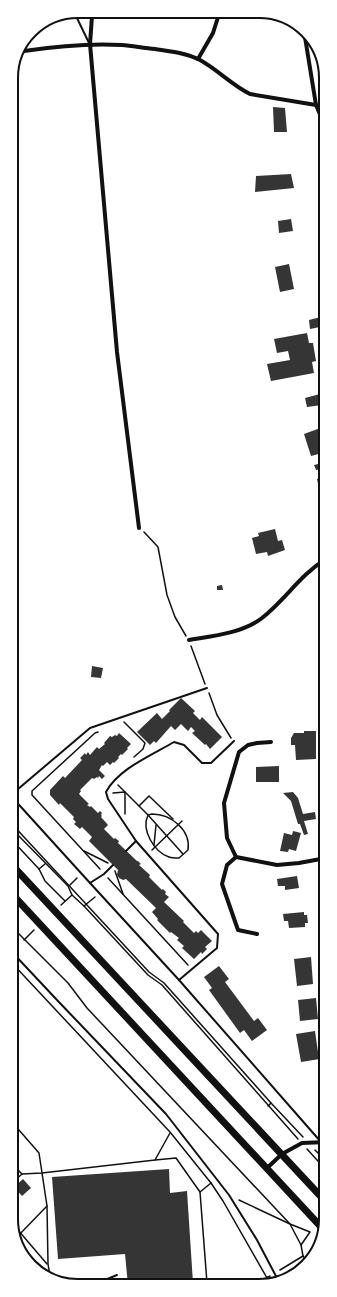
<svg xmlns="http://www.w3.org/2000/svg" width="337" height="1297" font-family="Commissioner,sans-serif">
<rect width="100%" height="100%" fill="#fff"/>
<g fill="#353535">
<polygon points="273,107 285,108 287,132 274,132"/>
<polygon points="291,174 294,188 255,192 256,176"/>
<polygon points="291,219 293,231 279,233 278,221"/>
<polygon points="289,264 294,289 280,292 275,267"/>
<polygon points="325,316 325,326 310,329 309,320"/>
<polygon points="307,333 309,343 313,343 316,361 312,362 314,373 271,381 267,364 290,360 288,351 277,353 274,339"/>
<polygon points="320,394 322,405 307,407 305,398"/>
<polygon points="323,427 326,435 326,444 322,446 323,447 325,446 326,452 311,456 304,434"/>
<polygon points="326,462 326,468 316,470 314,465"/>
<polygon points="326,477 326,497 321,498 317,479"/>
<polygon points="275,529 278,541 282,540 285,550 268,556 267,552 256,554 252,538 259,536 258,533"/>
<polygon points="222,585 223,590 217,590 217,586"/>
<polygon points="92,666 103,668 101,678 91,677"/>
<polygon points="181,698 195,711 193,713 200,720 202,717 222,737 210,749 206,744 205,745 192,733 195,731 191,727 188,731 181,724 175,730 171,726 156,743 154,741 150,745 137,732 157,713 162,719 170,711 169,710"/>
<polygon points="304,731 316,731 316,759 296,760 295,745 291,745 291,738 294,733 304,733"/>
<polygon points="119,733 131,744 127,748 128,749 122,755 121,754 118,757 119,758 114,763 113,762 110,765 107,762 103,766 102,765 99,770 105,776 102,779 99,776 98,778 97,777 94,779 92,778 80,790 81,791 79,794 89,804 87,805 90,807 91,806 98,813 100,811 102,813 101,815 102,816 101,817 108,825 104,829 114,839 115,838 119,841 118,843 137,861 138,861 141,864 139,865 150,875 149,877 162,890 163,889 166,892 165,894 169,897 164,902 184,921 183,922 194,933 196,931 198,933 201,930 212,941 205,947 207,949 202,954 201,952 194,959 182,948 184,946 177,940 179,938 171,932 170,933 157,920 158,919 152,912 156,908 126,879 123,880 119,878 117,875 118,870 89,841 92,837 82,827 80,829 74,824 76,822 73,819 74,817 60,803 59,805 50,795 50,790 63,776 65,778 82,760 80,758 85,753 86,755 88,752 90,755 97,747 99,749 105,744 104,743 110,736 112,737 115,735 117,736"/>
<polygon points="279,766 279,782 256,782 256,767"/>
<polygon points="293,792 298,798 303,814 315,812 316,819 304,821 308,834 304,835 300,824 298,824 291,801 283,793"/>
<polygon points="293,831 301,833 296,851 289,849 288,852 280,851 284,833 292,835"/>
<polygon points="297,876 299,888 285,890 285,886 278,886 277,879"/>
<polygon points="304,912 304,915 307,915 308,923 305,923 305,927 289,928 288,921 284,921 283,914"/>
<polygon points="311,957 313,984 297,986 294,959"/>
<polygon points="219,966 229,979 225,982 254,1021 258,1018 267,1030 252,1041 244,1030 240,1033 209,990 212,988 204,977"/>
<polygon points="316,998 318,1019 300,1021 298,1000"/>
<polygon points="315,1031 318,1052 326,1051 326,1058 301,1062 296,1034"/>
<polygon points="326,1068 326,1095 325,1095 322,1077 324,1076 322,1069"/>
<polygon points="169,1169 170,1193 187,1191 193,1283 166,1285 128,1285 125,1254 58,1259 52,1177"/>
<polygon points="23,1179 31,1188 22,1196 14,1187"/>
</g>
<g fill="none" stroke-linecap="round" stroke-linejoin="round">
<g stroke="#111" stroke-width="1.5">
<polyline points="144,532 158,547 167,595 175,617 186,636"/>
<polyline points="191,646 205,684"/>
<polyline points="209,693 217,715 231,738"/>
<polyline points="124,722 145,743 143,749 134,757"/>
<polyline points="98,732 95,733 32,791 32,795 100,869"/>
<polyline points="118,785 148,815 183,854"/>
<polyline points="113,793 125,792 125,814"/>
<polyline points="139,806 149,796 173,819"/>
<path d="M152 814C171 814 191 830 188 850L179 858C176 858 172 858 169 857 154 852 141 830 148 815Z"/>
<polyline points="11,823 149,972 164,983 271,1103 268,1106"/>
<polyline points="11,828 68,886 72,895 84,906 148,975 162,985 298,1139"/>
<polyline points="11,839 39,869 45,881 65,901"/>
<polyline points="154,845 156,825"/>
<polyline points="152,850 182,821"/>
<polyline points="84,851 108,863"/>
<polyline points="39,869 45,864"/>
<polyline points="115,871 123,894"/>
<polyline points="108,878 188,965"/>
<polyline points="70,885 77,878"/>
<polyline points="61,905 72,895"/>
<polyline points="84,906 95,897"/>
<polyline points="11,926 68,983 87,1008 290,1224 310,1232 301,1245 303,1256 280,1270"/>
<polyline points="24,940 34,930"/>
<polyline points="11,962 170,1132 211,1183 223,1201 267,1278"/>
<polyline points="271,1103 303,1137"/>
<polyline points="12,1122 39,1153 47,1206 48,1264 50,1276"/>
<polyline points="307,1149 326,1170"/>
<polyline points="315,1150 326,1161"/>
<polyline points="155,1160 176,1158 200,1192"/>
<polyline points="12,1164 22,1174 42,1173 155,1160 170,1133"/>
<polyline points="12,1183 22,1174"/>
<polyline points="239,1200 290,1224 301,1245"/>
<polyline points="12,1223 47,1264"/>
<polyline points="16,1238 47,1206"/>
<polyline points="303,1256 308,1264"/>
<polyline points="189,1285 207,1283"/>
<polyline points="209,1285 207,1283 200,1192 211,1183"/>
<polyline points="252,1285 270,1276"/>
</g>
<g stroke="#111" stroke-width="2">
<polyline points="76,16 89,43"/>
<polyline points="11,795 90,728 207,688"/>
<polyline points="11,796 90,883"/>
<polyline points="126,851 136,841"/>
<polyline points="113,865 104,874 90,883 179,980 321,1142"/>
<polyline points="11,951 57,1000 166,1114 229,1195 257,1240 278,1280"/>
<path d="M179 980 217 948 218 934 136 841 108 799 106 792C118 769 152 755 174 742L184 745 202 763H211L234 741"/>
<polyline points="93,1285 117,1275"/>
</g>
<g stroke="#111" stroke-width="4">
<polyline points="92,16 90,44 117,352 139,528"/>
<polyline points="304,31 316,105 325,126"/>
<path d="M21 53 24 51C57 46 89 43 122 45 133 46 144 48 155 49 170 51 186 53 200 60 218 70 232 85 250 94L316 105"/>
<polyline points="198,59 213,33 219,14"/>
<path d="M189 640C213 636 243 633 262 618 286 599 300 575 326 559"/>
<polyline points="236,857 227,838 224,803 239,752 248,745 257,743 271,742"/>
<polyline points="257,934 238,930 222,884 227,865 236,857 277,865 299,863 326,858"/>
<polyline points="267,1168 282,1154 302,1143 326,1142"/>
</g>
<g stroke="#111" stroke-width="7">
<polyline points="11,864 326,1202"/>
<polyline points="11,893 323,1229"/>
</g>
</g>
<path d="M0 0H337V1297H0ZM78 18H259A60 60 0 0 1 319 78V1219A60 60 0 0 1 259 1279H78A60 60 0 0 1 18 1219V78A60 60 0 0 1 78 18Z" fill="#fff" fill-rule="evenodd"/>
<path fill="none" stroke="#111" stroke-width="2" d="M78 18H259A60 60 0 0 1 319 78V1219A60 60 0 0 1 259 1279H78A60 60 0 0 1 18 1219V78A60 60 0 0 1 78 18Z"/>
</svg>
